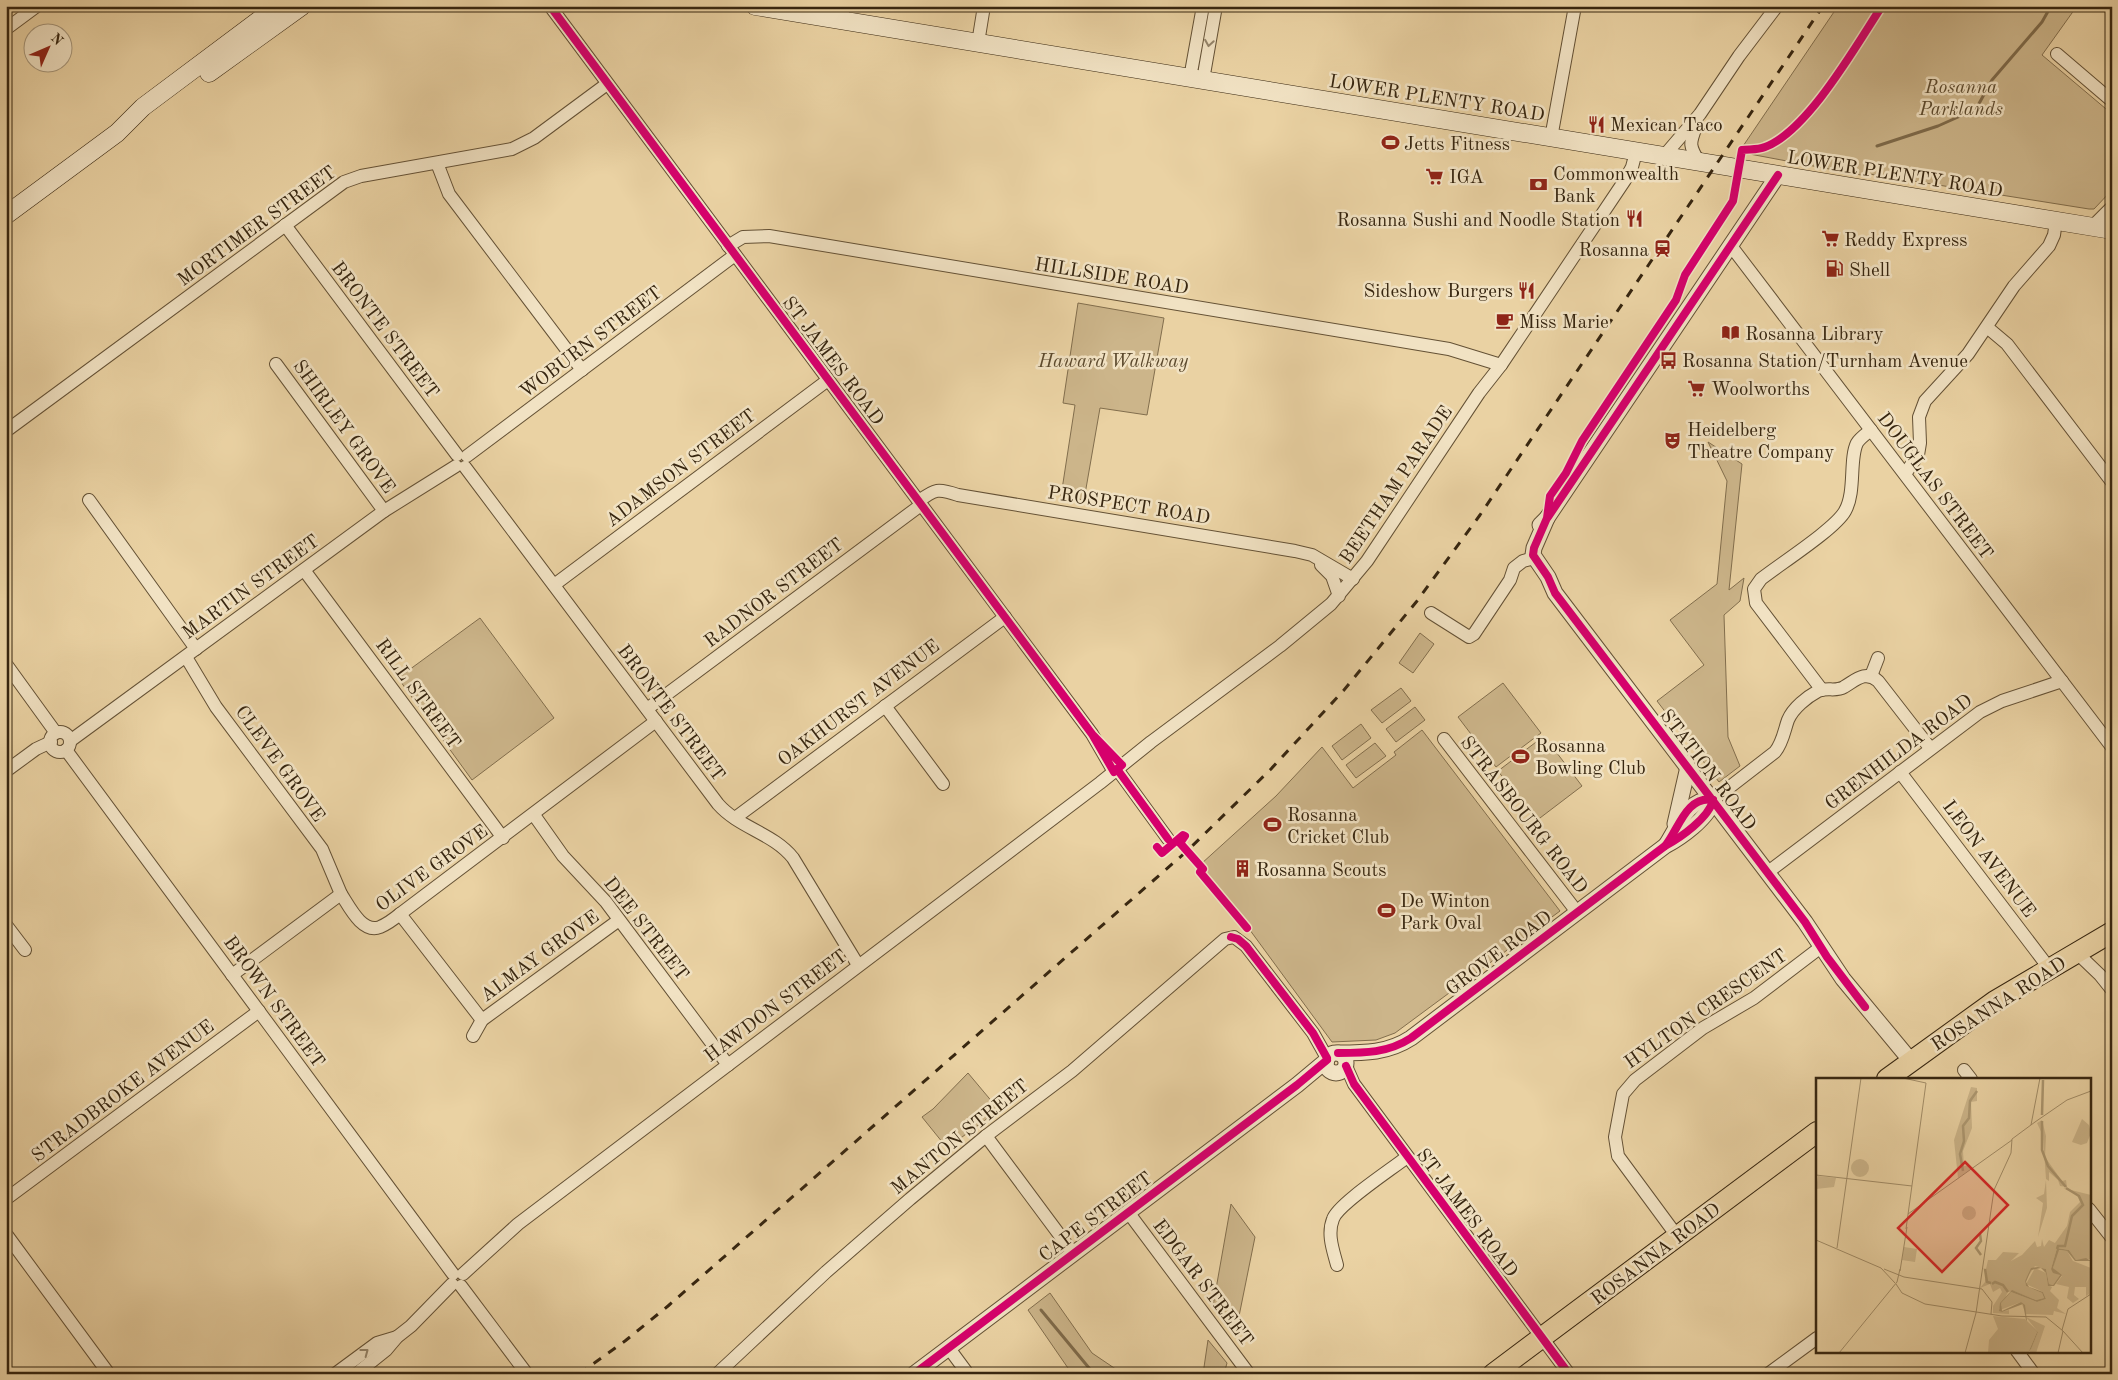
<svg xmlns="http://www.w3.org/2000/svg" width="2118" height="1380" font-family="'Old Standard TT',serif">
<rect width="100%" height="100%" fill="#ead2a3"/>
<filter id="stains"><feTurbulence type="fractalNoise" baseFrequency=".004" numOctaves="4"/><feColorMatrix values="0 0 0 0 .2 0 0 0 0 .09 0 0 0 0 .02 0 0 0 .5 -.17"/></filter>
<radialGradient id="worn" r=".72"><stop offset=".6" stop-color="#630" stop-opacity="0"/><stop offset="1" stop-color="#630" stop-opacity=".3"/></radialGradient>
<g fill="#ccb58a" stroke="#826e4d">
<polygon points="1838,6 2077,6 2042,55 2112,114 2112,190 2094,209 2089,209 1869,174 1861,175 1739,152"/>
<polygon points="1078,303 1164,318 1147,415 1100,408 1084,500 1061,496 1075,405 1063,403"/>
<polygon points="1708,442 1742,464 1729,590 1744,578 1740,601 1724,615 1728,737 1740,766 1719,782 1657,701 1704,665 1670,620 1717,584 1727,481"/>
<polygon points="480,618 554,718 472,780 398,678"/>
<polygon points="1420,633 1434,644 1413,673 1399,663"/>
<polygon points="1503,683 1541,733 1496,767 1458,717"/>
<polygon points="1401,688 1411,701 1382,723 1371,710"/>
<polygon points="1415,707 1425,720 1396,742 1386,729"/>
<polygon points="1361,724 1371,738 1342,760 1332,746"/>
<polygon points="1422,730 1560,911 1395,1033 1376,1040 1332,1042 1244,922 1202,872 1205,869 1201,864 1276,796 1322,747 1353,788 1396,755 1394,752"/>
<polygon points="1544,736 1582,786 1536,821 1498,771"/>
<polygon points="1375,743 1386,756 1356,778 1346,765"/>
<polygon points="968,1073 999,1110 947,1148 922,1117 933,1109"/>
<polygon points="1231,1204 1255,1237 1235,1336 1213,1306"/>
<polygon points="1050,1293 1092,1353 1123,1374 1074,1374 1070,1371 1028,1310"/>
<polygon points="1208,1340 1227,1363 1224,1374 1203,1374"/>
</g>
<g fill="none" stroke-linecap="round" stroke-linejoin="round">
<g stroke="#7e6a4a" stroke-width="3">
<polyline points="1877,146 1938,126 1976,109 1992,80 2042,22 2051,6"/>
<polyline points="1041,1310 1094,1374"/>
</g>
<defs>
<g id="minor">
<polyline points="550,6 1092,734 1114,772"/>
<polyline points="841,21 844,6"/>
<polyline points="6,29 37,6"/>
<polyline points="978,43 984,6"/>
<polyline points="2057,54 2112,101"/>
<polyline points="1190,78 1203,6"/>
<polyline points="1203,80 1216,6"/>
<path d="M1697 124C1690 143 1688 144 1699 162"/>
<polyline points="1551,138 1575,6"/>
<polyline points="1664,156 1700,114 1739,56 1777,6"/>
<polyline points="437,163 449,194 582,370"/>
<polyline points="285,225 457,455"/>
<polyline points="2092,227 2112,207"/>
<polyline points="728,246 743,237 769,236 1449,349 1501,365"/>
<polyline points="1731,246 2112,747"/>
<polyline points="1988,328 2007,344 2112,482"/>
<polyline points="276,364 384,511"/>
<polyline points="6,431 344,182 361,176 512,149 534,138 607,84"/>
<polyline points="467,456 735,255"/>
<path d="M465 467 718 804C739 828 773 833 793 858L858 965"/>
<polyline points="1905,474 1918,455 1920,443 1919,417 1925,401 1968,354 2014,286 2049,246 2054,235 2056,221"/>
<polyline points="89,500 196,649"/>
<path d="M919 501C935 489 938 488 958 495L1295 551 1312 555 1353 579"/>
<polyline points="1321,565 1332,576 1339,596"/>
<polyline points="304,570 503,838"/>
<polyline points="554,585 828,380"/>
<polyline points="1431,613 1469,637 1474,634 1510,580 1514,568 1523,561 1535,558"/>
<polyline points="186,657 216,707 322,849 341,894"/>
<polyline points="6,664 56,733"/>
<polyline points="1871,676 1878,658"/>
<path d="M1822 690 1756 603 1754 589 1761 579C1780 564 1835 529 1845 511 1856 492 1849 459 1857 443 1860 438 1866 434 1871 430"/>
<polyline points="885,706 943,784"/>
<polyline points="647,709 921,505"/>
<circle cx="60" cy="742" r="10"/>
<polyline points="1444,739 1577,912"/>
<polyline points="70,741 384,511 456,466"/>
<polyline points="66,750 453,1274"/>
<polyline points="1117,769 1168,839"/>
<polyline points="6,771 36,749 51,742"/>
<polyline points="1900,772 2049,968"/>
<path d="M1713 800 1775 752C1783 742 1784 731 1788 720 1793 708 1807 697 1818 691 1827 687 1836 692 1844 687 1856 680 1865 670 1878 681L1930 748"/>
<polyline points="534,815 563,856 606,902 728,1065"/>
<polyline points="735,818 1005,617"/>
<polyline points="1768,872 1980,712 2002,701 2062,681"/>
<polyline points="400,914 482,1020"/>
<polyline points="6,925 25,950"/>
<polyline points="2076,952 2100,975 2112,990"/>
<path d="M232 975 341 894C349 906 362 934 380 927 387 924 394 919 400 914L656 721"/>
<polyline points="473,1036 482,1020 619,920"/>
<polyline points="1346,1066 1354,1084 1569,1374"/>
<polyline points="1964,1070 1971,1079"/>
<polyline points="986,1136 1073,1253"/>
<polyline points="6,1199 259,1011"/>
<polyline points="2089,1209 2112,1238"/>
<polyline points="1128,1212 1249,1374"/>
<polyline points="6,1234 109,1374"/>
<polyline points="1677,1236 1618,1156 1615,1137 1623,1094 1635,1080 1703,1028 1754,998 1821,947"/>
<path d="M1337 1265C1333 1250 1327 1234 1333 1219 1338 1204 1392 1169 1407 1157"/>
<polyline points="463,1274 518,1224 1100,783 1151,742 1280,646 1331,604 1367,561 1479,393 1501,365 1625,180 1632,167 1636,152"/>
<polyline points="461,1286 527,1374"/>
<polyline points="948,1347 968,1374"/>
<polyline points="2017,1351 2034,1374"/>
<polyline points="335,1374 377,1343 397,1337"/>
<polyline points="356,1374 386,1350 397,1337 411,1326 452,1284"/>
<polyline points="717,1374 826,1272 910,1199 986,1136 1072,1071 1225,939 1234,937 1246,946 1313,1033 1327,1058"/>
<polyline points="1768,1374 1817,1338"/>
</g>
<g id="tertiary">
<polyline points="1547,518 1534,548 1533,555 1548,577 1555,593 1805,922 1843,979 1911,1061"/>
<polyline points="1540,525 1547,518 1778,175"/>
<polyline points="1675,824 1688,767"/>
<path d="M1666 845C1677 829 1688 796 1713 800"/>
<path d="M1338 1053C1365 1053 1388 1053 1411 1038L1665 846C1680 838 1709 818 1713 800"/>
<circle cx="1336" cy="1063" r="10"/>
<polyline points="914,1374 1297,1085 1327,1060"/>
</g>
<g id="secondary">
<polyline points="755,6 2112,230"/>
<polyline points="209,73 302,6"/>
<polyline points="6,215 117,133 143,107 278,6"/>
</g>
<g id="trunk">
<polyline points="1887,1079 1995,1001 2112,932"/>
<polyline points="1493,1374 1817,1132"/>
</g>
</defs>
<use href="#minor" stroke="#645135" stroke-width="14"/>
<use href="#tertiary" stroke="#645135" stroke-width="17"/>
<use href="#secondary" stroke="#372610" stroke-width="19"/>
<use href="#trunk" stroke="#372610" stroke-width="22"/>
<use href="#minor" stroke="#f1e2c3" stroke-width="12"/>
<use href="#tertiary" stroke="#f1e2c3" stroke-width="15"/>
<use href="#secondary" stroke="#f1e2c3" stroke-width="18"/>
<use href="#trunk" stroke="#ead2a3" stroke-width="20"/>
<polyline stroke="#372610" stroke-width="3" stroke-dasharray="9 9" stroke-linecap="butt" points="579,1374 625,1341 668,1306 1187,851 1271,769 1344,690 1417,601 1480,515 1823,6"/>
<defs>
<g id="cycleway">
<polyline points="550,6 1092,734 1114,772 1122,765 1092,734"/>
<polyline points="1548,517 1778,175"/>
<polyline points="1117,769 1168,839"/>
<path d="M1665 846C1678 831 1686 795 1713 800"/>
<polyline points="1157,847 1162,853 1183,835 1185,836 1180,843 1203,869 1200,872 1247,928"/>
<polyline points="1231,937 1238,939 1246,946 1313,1033 1327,1058"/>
<path d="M1865 1007 1827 957 1805 922 1555 593 1548 577 1533 555 1534 548 1547 518 1550 496 1566 473 1582 441 1676 300 1685 275 1733 201 1742 150C1750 149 1758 150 1765 147 1808 131 1857 44 1882 6"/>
<path d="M1338 1053C1365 1053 1388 1053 1411 1038L1665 846C1680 838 1709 818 1713 800"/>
<polyline points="1346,1066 1354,1084 1569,1374"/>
<polyline points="914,1374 1297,1085 1327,1060"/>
</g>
</defs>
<use href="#cycleway" stroke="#f1e2c3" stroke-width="11"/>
<use href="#cycleway" stroke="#d6006c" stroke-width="8"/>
</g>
<defs><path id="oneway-chevron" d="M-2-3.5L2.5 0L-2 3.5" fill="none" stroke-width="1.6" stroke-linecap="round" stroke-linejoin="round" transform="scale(1.25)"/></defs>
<g stroke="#94846a">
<use href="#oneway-chevron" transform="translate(1209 43) rotate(99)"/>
<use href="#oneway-chevron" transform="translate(365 1352) rotate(-37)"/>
</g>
<defs>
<symbol id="restaurant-bare" viewBox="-9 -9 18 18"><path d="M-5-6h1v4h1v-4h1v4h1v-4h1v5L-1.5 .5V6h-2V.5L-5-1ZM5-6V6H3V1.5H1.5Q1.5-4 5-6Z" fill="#8f2418" stroke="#f1e2c3" stroke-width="2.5" paint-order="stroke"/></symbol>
<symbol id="stadium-bare" viewBox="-9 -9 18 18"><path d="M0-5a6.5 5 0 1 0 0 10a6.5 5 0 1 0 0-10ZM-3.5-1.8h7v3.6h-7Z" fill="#8f2418" stroke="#f1e2c3" stroke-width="2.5" paint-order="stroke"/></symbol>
<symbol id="supermarket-bare" viewBox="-9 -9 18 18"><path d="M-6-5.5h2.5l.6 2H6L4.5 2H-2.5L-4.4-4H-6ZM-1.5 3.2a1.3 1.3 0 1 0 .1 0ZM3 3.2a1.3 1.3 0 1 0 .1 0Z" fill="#8f2418" stroke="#f1e2c3" stroke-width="2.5" paint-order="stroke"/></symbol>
<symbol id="bank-bare" viewBox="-9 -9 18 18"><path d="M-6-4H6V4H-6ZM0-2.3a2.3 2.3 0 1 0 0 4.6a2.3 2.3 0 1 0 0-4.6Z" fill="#8f2418" stroke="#f1e2c3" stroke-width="2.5" paint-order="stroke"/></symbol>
<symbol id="station-bare" viewBox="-9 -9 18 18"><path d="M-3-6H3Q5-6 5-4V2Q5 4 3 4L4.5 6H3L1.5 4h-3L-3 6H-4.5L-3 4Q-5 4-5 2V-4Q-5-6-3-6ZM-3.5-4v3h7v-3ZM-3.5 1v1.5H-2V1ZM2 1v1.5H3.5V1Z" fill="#8f2418" stroke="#f1e2c3" stroke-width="2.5" paint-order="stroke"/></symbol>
<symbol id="fuel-bare" viewBox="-9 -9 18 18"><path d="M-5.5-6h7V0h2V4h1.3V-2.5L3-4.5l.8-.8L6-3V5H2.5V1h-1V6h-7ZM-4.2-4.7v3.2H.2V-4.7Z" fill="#8f2418" stroke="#f1e2c3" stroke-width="2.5" paint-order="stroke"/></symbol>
<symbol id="cafe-bare" viewBox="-9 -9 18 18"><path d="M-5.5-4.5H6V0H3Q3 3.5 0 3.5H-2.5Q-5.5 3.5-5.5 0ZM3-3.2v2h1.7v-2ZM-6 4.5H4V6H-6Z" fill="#8f2418" stroke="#f1e2c3" stroke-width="2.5" paint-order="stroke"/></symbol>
<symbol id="library-bare" viewBox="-9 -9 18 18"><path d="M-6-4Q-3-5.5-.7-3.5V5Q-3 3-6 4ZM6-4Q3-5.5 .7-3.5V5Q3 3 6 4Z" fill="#8f2418" stroke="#f1e2c3" stroke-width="2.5" paint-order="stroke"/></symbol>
<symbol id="bus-bare" viewBox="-9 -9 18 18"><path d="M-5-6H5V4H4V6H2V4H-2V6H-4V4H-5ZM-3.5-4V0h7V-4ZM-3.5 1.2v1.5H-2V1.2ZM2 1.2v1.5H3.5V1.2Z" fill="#8f2418" stroke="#f1e2c3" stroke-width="2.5" paint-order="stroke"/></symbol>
<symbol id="theatre-bare" viewBox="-9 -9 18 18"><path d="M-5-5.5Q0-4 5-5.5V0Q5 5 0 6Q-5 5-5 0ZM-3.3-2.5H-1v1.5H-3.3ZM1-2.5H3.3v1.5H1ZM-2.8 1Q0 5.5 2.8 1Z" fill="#8f2418" stroke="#f1e2c3" stroke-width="2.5" paint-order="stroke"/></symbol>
<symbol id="building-bare" viewBox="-9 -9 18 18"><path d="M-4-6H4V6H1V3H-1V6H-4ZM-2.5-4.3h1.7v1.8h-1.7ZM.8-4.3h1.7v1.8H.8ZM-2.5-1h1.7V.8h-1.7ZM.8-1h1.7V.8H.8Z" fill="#8f2418" stroke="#f1e2c3" stroke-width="2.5" paint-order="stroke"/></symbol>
</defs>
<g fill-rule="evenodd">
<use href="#restaurant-bare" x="1584" y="112" width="25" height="25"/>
<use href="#stadium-bare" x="1378" y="130" width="25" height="25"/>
<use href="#supermarket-bare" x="1422" y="164" width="25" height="25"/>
<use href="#bank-bare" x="1526" y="172" width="25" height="25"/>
<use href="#restaurant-bare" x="1622" y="206" width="25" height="25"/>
<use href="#supermarket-bare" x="1818" y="226" width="25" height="25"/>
<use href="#station-bare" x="1650" y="236" width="25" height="25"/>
<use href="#fuel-bare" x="1822" y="256" width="25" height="25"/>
<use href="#restaurant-bare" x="1514" y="278" width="25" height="25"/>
<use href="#cafe-bare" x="1492" y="308" width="25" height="25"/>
<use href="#library-bare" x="1718" y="320" width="25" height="25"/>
<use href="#bus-bare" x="1656" y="348" width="25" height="25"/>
<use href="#supermarket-bare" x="1684" y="376" width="25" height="25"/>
<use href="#theatre-bare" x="1660" y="428" width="25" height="25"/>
<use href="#stadium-bare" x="1508" y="744" width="25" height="25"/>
<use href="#stadium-bare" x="1260" y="812" width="25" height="25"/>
<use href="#building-bare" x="1230" y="856" width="25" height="25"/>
<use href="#stadium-bare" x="1374" y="898" width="25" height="25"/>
</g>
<g text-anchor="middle" stroke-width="5" stroke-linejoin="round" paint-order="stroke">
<g font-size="19" font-style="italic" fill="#5c4a2e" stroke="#f1e2c3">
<text x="1961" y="93">Rosanna<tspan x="1961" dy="22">Parklands</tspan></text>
<text x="1113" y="367">Haward Walkway</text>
</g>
<g font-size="19" fill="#372610" stroke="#f1e2c3">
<text transform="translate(1437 97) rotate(9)" y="7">LOWER PLENTY ROAD</text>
<text transform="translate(1895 173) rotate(9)" y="7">LOWER PLENTY ROAD</text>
<text transform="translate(256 225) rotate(-36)" y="7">MORTIMER STREET</text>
<text transform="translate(1112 275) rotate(9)" y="7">HILLSIDE ROAD</text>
<text transform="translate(386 329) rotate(53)" y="7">BRONTE STREET</text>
<text transform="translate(590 341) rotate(-37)" y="7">WOBURN STREET</text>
<text transform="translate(834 360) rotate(53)" y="7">ST JAMES ROAD</text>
<text transform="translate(345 426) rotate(54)" y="7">SHIRLEY GROVE</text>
<text transform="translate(680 467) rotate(-37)" y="7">ADAMSON STREET</text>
<text transform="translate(1395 484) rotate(-56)" y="7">BEETHAM PARADE</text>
<text transform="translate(1936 485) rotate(53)" y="7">DOUGLAS STREET</text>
<text transform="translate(1129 504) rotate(9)" y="7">PROSPECT ROAD</text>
<text transform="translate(250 586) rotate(-36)" y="7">MARTIN STREET</text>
<text transform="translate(773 592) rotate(-37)" y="7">RADNOR STREET</text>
<text transform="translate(419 693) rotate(54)" y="7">RILL STREET</text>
<text transform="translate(858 702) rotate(-37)" y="7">OAKHURST AVENUE</text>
<text transform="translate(672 712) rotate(53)" y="7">BRONTE STREET</text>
<text transform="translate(1898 751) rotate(-37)" y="7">GRENHILDA ROAD</text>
<text transform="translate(281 763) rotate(54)" y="7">CLEVE GROVE</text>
<text transform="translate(1709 769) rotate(53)" y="7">STATION ROAD</text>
<text transform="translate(1525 814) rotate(52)" y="7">STRASBOURG ROAD</text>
<text transform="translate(1990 858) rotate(53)" y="7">LEON AVENUE</text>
<text transform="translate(431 867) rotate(-36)" y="7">OLIVE GROVE</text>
<text transform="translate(647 928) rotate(52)" y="7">DEE STREET</text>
<text transform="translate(1498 952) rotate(-37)" y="7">GROVE ROAD</text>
<text transform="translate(539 955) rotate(-36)" y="7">ALMAY GROVE</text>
<text transform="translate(275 1001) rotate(54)" y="7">BROWN STREET</text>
<text transform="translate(1998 1003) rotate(-33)" y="7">ROSANNA ROAD</text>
<text transform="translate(775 1005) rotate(-37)" y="7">HAWDON STREET</text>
<text transform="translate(1705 1008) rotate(-35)" y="7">HYLTON CRESCENT</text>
<text transform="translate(122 1090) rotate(-37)" y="7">STRADBROKE AVENUE</text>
<text transform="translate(959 1136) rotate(-39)" y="7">MANTON STREET</text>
<text transform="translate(1468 1212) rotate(53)" y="7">ST JAMES ROAD</text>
<text transform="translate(1095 1216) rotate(-37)" y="7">CAPE STREET</text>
<text transform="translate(1655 1253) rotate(-37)" y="7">ROSANNA ROAD</text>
<text transform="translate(1204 1282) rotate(53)" y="7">EDGAR STREET</text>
</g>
<g font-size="19" fill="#372610" stroke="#f1e2c3" text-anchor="start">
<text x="1610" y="131">Mexican Taco</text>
<text x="1404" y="150">Jetts Fitness</text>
<text x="1553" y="180">Commonwealth<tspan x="1553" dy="22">Bank</tspan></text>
<text x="1449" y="183">IGA</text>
<text x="1620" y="226" text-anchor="end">Rosanna Sushi and Noodle Station</text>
<text x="1844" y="246">Reddy Express</text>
<text x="1649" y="256" text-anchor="end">Rosanna</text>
<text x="1849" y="276">Shell</text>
<text x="1513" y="297" text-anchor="end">Sideshow Burgers</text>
<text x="1519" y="328">Miss Marie</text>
<text x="1745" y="340">Rosanna Library</text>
<text x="1682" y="367">Rosanna Station/Turnham Avenue</text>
<text x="1711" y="395">Woolworths</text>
<text x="1687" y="436">Heidelberg<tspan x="1687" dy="22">Theatre Company</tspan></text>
<text x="1535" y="752">Rosanna<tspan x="1535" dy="22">Bowling Club</tspan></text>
<text x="1287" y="821">Rosanna<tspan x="1287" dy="22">Cricket Club</tspan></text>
<text x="1256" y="876">Rosanna Scouts</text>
<text x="1400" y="907">De Winton<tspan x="1400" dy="22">Park Oval</tspan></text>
</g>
</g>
<g transform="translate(1816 1078)">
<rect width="275" height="275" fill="#ead2a3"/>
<path d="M155 9 161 10V23L155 24 156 50 147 73 148 88 154 87 155 91 142 100 138 62ZM266 41 273 47 275 55 271 65 265 67 256 64ZM226 42 230 58 229 79 246 103 250 102 251 109 244 108 242 102 233 94V103L230 101 227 58 221 45ZM35 90a9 9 0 1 1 18 0a9 9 0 1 1-18 0ZM2 98 20 100 18 109 0 111ZM230 102 231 130 222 159 227 125 220 120 228 116ZM247 110 275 117V181L260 182 253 172 241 170 235 191 244 197 237 207 233 206 230 191 219 188 209 203 210 208 226 215 228 220 220 222 198 213 192 214 183 231 185 234 193 232V236L177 235V228L186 214 184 210 177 214 174 206 164 210 169 204 170 193 167 190 170 191 172 182H180L187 174 203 175 195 183 206 177 219 163 221 169 225 168 226 161 228 169 233 162 239 165 251 148 254 134 264 124 261 117ZM146 135a7 7 0 1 1 14 0a7 7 0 1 1-14 0ZM88 169 101 171 99 184 86 182ZM242 172 251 173 257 183 275 190V215L270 218V209H259L258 217 263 221 257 225 251 220 253 209 240 206 246 198 237 190ZM219 190 230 195 232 207 236 209 234 213 243 222 241 230 250 236 238 233 237 237 210 236 205 224 184 232 187 221 195 214 221 224 230 221 227 214 210 206ZM177 238 209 241 221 254 212 275H172L173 262 182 251ZM210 239 229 248 220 275H213L222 254Z" fill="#ccb58a"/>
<path d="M241 170 253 172 260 182 270 180 275 183H259L251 173 243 172 237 190 246 197 238 208H232L230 195 225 190 215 192 210 204 213 209 227 214 230 221 221 224 195 214 185 225 186 233 205 224 209 227 211 243 222 254 215 271 212 275 221 254 210 242 207 226 186 234 183 233 184 225 196 212 220 222 228 220 226 215 210 208 209 203 215 190 222 189 230 191 233 206 237 207 244 197 237 195 235 191Z" fill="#ad9871"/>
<path fill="none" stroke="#ad9871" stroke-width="2.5" d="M226 37 227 2M226 43V72L232 88 250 109M147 93 144 76 148 63 147 48 153 40 154 23 161 13M164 156 165 163 160 170 165 177M241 171 242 168H249L256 138 267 127 263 118 250 110M169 191 171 204 175 205M176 206 179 204 187 207 192 214"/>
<path fill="none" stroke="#a28d68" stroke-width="1" d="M87 0 110 5 90 151M219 44 251 22 275 13M215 47 224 0M0 97 96 108M92 136 196 62M0 162 65 190 79 205M21 170 45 0M68 191 88 199 166 211 176 224 175 236M84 193 91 149M80 206 86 215 109 226 186 238 230 239 247 253 242 275M160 235 178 112 195 75 196 61 219 44M246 252 252 231 275 216M247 253 267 275M23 275 81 204 84 191M149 275 160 235"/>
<path fill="#d62828" fill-opacity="0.15" stroke="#d62828" stroke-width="2.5" d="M149 84 192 127 126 194 82 150Z"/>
<rect width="275" height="275" fill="none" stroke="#372610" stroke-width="2.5"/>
</g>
<rect width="2118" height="1380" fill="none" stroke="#ead2a3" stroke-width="25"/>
<rect x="8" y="8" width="2103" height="1365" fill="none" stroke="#372610" stroke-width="2.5"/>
<rect x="12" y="12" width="2093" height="1355" fill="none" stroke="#372610"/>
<g transform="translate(48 48) rotate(45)"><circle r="24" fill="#f1e2c3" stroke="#a7977b"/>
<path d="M0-4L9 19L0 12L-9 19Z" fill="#8f2418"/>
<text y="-8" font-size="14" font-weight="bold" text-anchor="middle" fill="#372610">N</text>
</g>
<rect width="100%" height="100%" filter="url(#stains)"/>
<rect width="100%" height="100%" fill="url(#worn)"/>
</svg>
